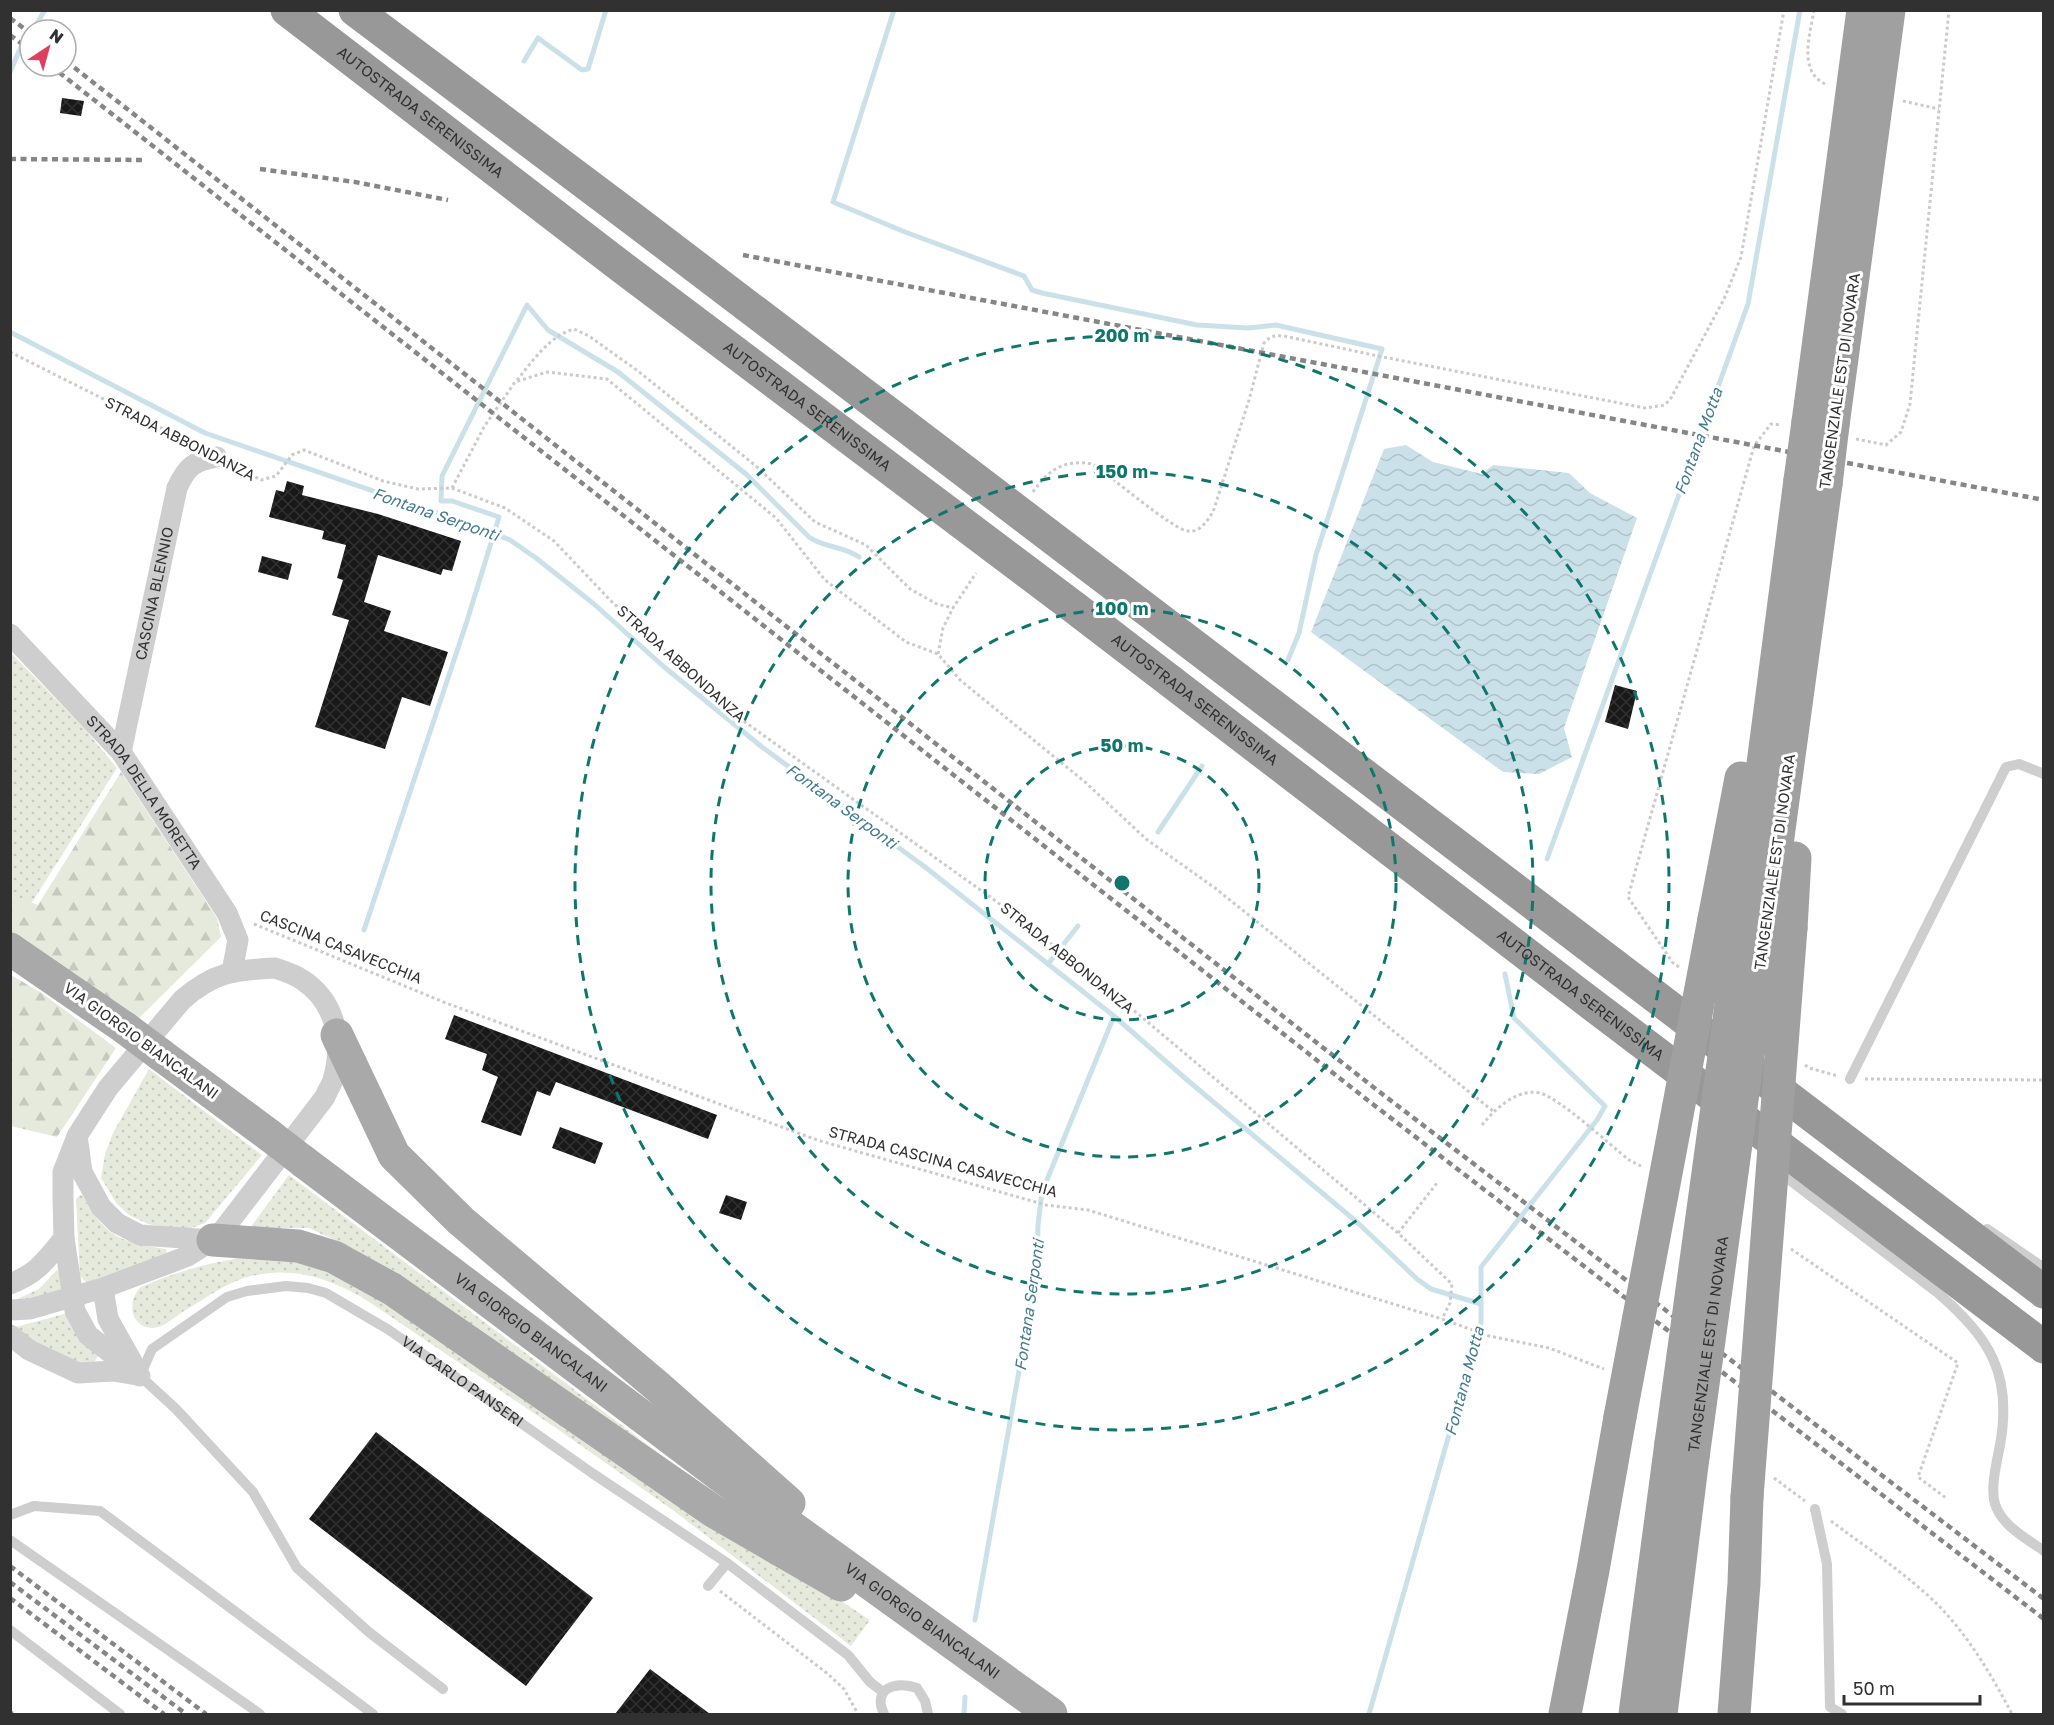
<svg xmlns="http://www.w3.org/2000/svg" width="2054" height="1725" font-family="'Golos Text',sans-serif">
<defs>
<pattern id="grass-dots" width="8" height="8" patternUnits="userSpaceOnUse" patternTransform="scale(1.5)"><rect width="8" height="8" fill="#e6eadd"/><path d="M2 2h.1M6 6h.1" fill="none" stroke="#c6c9be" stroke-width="1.8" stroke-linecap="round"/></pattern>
<pattern id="forest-firs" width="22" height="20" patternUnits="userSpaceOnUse" patternTransform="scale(1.5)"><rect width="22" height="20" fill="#e6eadd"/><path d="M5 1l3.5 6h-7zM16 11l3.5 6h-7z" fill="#c6c9be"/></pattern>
<pattern id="water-waves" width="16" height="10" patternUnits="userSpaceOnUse" patternTransform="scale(1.5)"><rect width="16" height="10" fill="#cbe1e9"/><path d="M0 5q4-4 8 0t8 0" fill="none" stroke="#afc2c8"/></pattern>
<pattern id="building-cross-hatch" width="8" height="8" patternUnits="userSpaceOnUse" patternTransform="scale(1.5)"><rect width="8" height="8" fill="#181818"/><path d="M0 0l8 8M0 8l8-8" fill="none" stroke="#313131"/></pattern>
</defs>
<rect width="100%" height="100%" fill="#fff"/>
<g fill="url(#grass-dots)">
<polygon points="10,652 84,728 117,768 31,904 11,895"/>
<polygon points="149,1069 262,1155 205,1223 189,1229 165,1227 148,1224 129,1215 117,1204 101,1178 105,1154 113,1133"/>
<polygon points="289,1175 693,1479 354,1249 309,1228 250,1228"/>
<path d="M80 1195H82C106 1238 121 1242 166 1249L167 1255 88 1284 80 1276 76 1199Z"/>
<path d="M267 1255 342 1273 870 1620 851 1646 674 1511 556 1428 363 1298C325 1276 288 1265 244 1278 223 1285 203 1300 184 1311 174 1317 164 1328 152 1328 129 1327 127 1300 141 1287 180 1270 224 1258 267 1255Z"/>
<polygon points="57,1270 59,1271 63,1293 33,1301 17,1299 39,1289"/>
<polygon points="68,1313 98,1356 92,1366 60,1358 12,1328"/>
</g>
<g fill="url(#forest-firs)">
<polygon points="121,772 217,918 221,937 136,1021 11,936 10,895 38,905"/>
<polygon points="11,975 43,994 116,1048 57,1137 11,1126"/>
</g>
<polygon fill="url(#water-waves)" points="1406,445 1433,462 1482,474 1493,465 1569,473 1590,493 1637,518 1564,728 1572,757 1539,774 1503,772 1311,632 1384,449"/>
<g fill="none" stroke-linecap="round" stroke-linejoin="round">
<g stroke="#cbe1e9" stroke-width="5">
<polyline points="894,10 833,202 905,232 1024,276 1032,290 1042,293 1197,325 1248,328 1276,325 1382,349 1316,555 1299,633 1288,660"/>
<polyline points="33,30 45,10"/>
<polyline points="524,61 538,38 582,70 588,69 606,10"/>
<polyline points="10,72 20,49 30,34"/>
<polyline points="10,332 205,433 466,523 510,540 536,558 594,604 663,666 762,747 925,867 1114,1016 1042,1192 1038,1225 1037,1269 975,1620"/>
<polyline points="1158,832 1202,766"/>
<polyline points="1547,859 1748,304 1800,10"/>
<path d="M364 930 467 621 499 517 452 501H441L442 476 527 305 548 330 618 372 746 474 809 537C824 548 844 546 859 557"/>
<polyline points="1048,964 1078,926"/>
<polyline points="1114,1016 1186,1079 1358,1223 1417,1279 1431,1289 1481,1304"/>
<polyline points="964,1714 965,1697"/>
<polyline points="1369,1714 1481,1323 1481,1267 1597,1120 1605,1106 1514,1018 1505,974"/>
</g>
</g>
<g fill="url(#building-cross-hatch)">
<polygon points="62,98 84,101 81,116 60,113"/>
<polygon points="287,481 304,486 302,495 378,514 461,541 452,571 443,569 441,575 378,555 364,602 391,611 384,631 448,652 430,706 402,697 385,749 315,727 349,620 332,615 343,580 337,578 346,545 322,539 324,531 269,517 276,490 284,492"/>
<polygon points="262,556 292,564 288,580 258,572"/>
<polygon points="1615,685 1637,691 1628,729 1605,722"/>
<polygon points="454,1015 717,1115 708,1139 556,1082 550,1096 537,1091 521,1136 481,1122 498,1077 482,1070 487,1054 445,1039"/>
<polygon points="560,1127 603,1143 595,1164 552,1148"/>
<polygon points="726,1195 747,1202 741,1220 719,1213"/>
<polygon points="376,1432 593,1598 526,1686 309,1519"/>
<polygon points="650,1669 710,1714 615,1714"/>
</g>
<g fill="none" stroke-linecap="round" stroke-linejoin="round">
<g stroke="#cbcbcb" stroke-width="3" stroke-dasharray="3 3" stroke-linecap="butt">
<path d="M1814 10C1810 35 1797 74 1828 85"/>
<polyline points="1903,101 1939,109"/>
<polyline points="10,352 191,443"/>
<path d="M517 380C533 361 549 336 574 329L589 336 638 371 756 466 815 522 866 545 910 589 937 604 953 608"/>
<polyline points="1856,439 1886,445 1901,432 1910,404 1949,10"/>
<polyline points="234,466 261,480 276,476 292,455 304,450 383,481 418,489 452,488 505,508 554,541 610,600 728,710 993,899 1093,976 1398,1233 1452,1284 1450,1303 1442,1319"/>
<polyline points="452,488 484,427 515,382 547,372 607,379 776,518 825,580 906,642 938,654 960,680 1085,782 1146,839 1215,888 1493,1111"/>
<path d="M1033 492C1048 470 1064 459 1092 464 1111 476 1173 530 1188 531 1200 533 1207 521 1213 512L1249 400 1264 343C1270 336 1275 335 1284 336L1378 356 1645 408 1665 405 1671 398 1724 299 1741 257 1784 10"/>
<polyline points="938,654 943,628 953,608 976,573"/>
<polyline points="254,924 446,1003 817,1140 1046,1205 1088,1210 1442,1319 1489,1336 1549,1348 1604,1369"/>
<polyline points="1679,967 1673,963 1628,897 1754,446 1771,424 1781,425"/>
<polyline points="1805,1065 1809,1068 1838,1076"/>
<polyline points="1865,1079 2044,1080"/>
<path d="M1482 1125C1495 1109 1517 1088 1540 1093 1561 1099 1610 1145 1629 1160L1641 1166"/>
<polyline points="1398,1233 1437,1183"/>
<polyline points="1791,1249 1958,1363 1918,1477 1946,1498"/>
<polyline points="1774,1478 1805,1501"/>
<path d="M1831 1521C1867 1548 1905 1573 1937 1604 1968 1635 1992 1676 2012 1714"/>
<polyline points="720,1591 828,1674 844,1689 858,1714"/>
</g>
<g stroke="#cecece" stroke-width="10">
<polyline points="1850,1079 2006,767 2019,764 2044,774"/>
<path d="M1779 1172 1938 1293C1989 1338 2013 1373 2000 1445 1997 1461 1990 1488 1995 1504 2002 1526 2026 1538 2044 1551"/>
<polyline points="1987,1229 2044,1268"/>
<polyline points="1815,1509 1827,1564 1830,1707 1842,1714"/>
<polyline points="10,1515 34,1506 100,1511 373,1714"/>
<polyline points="10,1540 260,1714"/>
<polyline points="708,1586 727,1563"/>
<polyline points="10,1630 120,1714"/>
<path id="s1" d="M443 1689 370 1633 297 1568 253 1492 176 1409 140 1376 152 1349 227 1297 247 1291 286 1286 308 1288 326 1293 389 1330 592 1473 727 1563 848 1655 870 1682 883 1692"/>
<path d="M884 1714C872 1689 895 1680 917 1688L925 1701 928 1714"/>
</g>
<g stroke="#cecece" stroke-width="21">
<path id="s2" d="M10 634 121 752 227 913 238 940 232 972"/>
<path id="s3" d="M121 752 177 488C187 466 194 461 217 457"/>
<path d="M275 968C283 971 294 974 301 979 336 1001 344 1042 333 1080 331 1086 327 1091 325 1097L220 1234 213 1240 140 1235 117 1223 101 1207 82 1172 77 1136 108 1088 182 1000C214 972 234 970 275 968Z"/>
<polyline points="76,1139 63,1172 63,1198 64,1238 75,1311 88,1335 140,1376"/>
<path d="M10 1284C38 1273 46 1260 64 1238"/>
<polyline points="103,1288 108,1319 135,1367"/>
<polyline points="10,1310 30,1309 103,1288 188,1256 213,1240"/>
<polyline points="10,1335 29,1350 78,1373 113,1371 137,1375"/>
</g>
<g stroke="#a9a9a9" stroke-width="33">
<polyline points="10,949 125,1028"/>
<polyline points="337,1035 394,1155 461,1221 657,1386 789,1503"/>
<polyline points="161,1055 269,1135"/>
<path id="s4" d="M304 1162 725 1479 1051 1714"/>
<polyline points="213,1240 298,1246 334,1257 392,1289 713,1511 841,1585"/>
</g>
<g stroke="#a0a0a0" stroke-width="33">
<polyline points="1808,422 1863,10"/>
<polyline points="1833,425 1889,10"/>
<polyline points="1714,919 1741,778"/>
<polyline points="1742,925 1800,480"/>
<polyline points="1766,925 1826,484"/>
<polyline points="1791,928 1795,858"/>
<polyline points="1565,1714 1593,1570 1620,1417"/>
<polyline points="1635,1714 1671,1443"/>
<polyline points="1661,1714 1693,1457"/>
<polyline points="1734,1714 1744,1583 1747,1497"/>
</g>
<g stroke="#989898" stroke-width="33">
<path id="s5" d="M287 10 623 268 1075 608 1581 996 2044 1347"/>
<polyline points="355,10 633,219 2044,1292"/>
</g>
<g stroke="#868686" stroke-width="4.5" stroke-dasharray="6 4.5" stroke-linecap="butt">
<polyline points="10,18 30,33"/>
<polyline points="10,35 30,50"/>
<polyline points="66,61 1377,1090 2044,1599"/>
<polyline points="51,66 1370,1102 2044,1619"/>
<polyline points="10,159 146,160"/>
<polyline points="260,169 355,182 448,200"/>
<polyline points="743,255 2044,500"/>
<polyline points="10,1566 206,1714"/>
<polyline points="10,1582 186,1714"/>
<polyline points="10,1598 164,1714"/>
<polyline points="10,1713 13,1714"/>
</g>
<g stroke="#a9a9a9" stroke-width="33">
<polyline points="125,1028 161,1055"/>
<polyline points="269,1135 304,1162"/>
</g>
<g stroke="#a0a0a0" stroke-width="33">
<polyline points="1800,480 1808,422"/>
<polyline points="1826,484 1833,425"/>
<polyline points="1620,1417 1714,919"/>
<polyline points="1671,1443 1742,925"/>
<path id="s6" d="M1693 1457 1766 925"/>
<polyline points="1747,1497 1791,928"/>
</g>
</g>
<g fill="none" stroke="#0f766e" stroke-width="3" stroke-dasharray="10 8">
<circle cx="1122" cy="883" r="137"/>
<circle cx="1122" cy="883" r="274"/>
<circle cx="1122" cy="883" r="411"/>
<circle cx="1122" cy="883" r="547"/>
</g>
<g text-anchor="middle" stroke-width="6" stroke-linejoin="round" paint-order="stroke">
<g font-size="15" fill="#313131" stroke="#fff">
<text dy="5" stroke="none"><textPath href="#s5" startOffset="168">AUTOSTRADA SERENISSIMA</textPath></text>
<text transform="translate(1840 381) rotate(-82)" y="5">TANGENZIALE EST DI NOVARA</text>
<text dy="5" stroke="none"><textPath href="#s5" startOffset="654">AUTOSTRADA SERENISSIMA</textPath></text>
<text transform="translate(180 439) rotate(27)" y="5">STRADA ABBONDANZA</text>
<text dy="5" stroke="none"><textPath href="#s3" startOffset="162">CASCINA BLENNIO</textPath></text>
<text transform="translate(681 664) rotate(42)" y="5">STRADA ABBONDANZA</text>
<text dy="5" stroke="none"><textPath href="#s5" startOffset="1140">AUTOSTRADA SERENISSIMA</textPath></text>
<text dy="5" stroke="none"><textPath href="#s2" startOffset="208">STRADA DELLA MORETTA</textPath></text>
<text transform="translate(1775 862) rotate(-82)" y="5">TANGENZIALE EST DI NOVARA</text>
<text transform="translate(341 947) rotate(22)" y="5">CASCINA CASAVECCHIA</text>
<text transform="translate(1067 958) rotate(39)" y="5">STRADA ABBONDANZA</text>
<text dy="5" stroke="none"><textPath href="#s5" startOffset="1626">AUTOSTRADA SERENISSIMA</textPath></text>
<text transform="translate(141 1041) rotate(36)" y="5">VIA GIORGIO BIANCALANI</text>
<text transform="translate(943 1162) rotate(15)" y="5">STRADA CASCINA CASAVECCHIA</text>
<text dy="5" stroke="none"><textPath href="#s4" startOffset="284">VIA GIORGIO BIANCALANI</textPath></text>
<text dy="5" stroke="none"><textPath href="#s6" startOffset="114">TANGENZIALE EST DI NOVARA</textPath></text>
<text dy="5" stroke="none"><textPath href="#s1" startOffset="824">VIA CARLO PANSERI</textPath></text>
<text dy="5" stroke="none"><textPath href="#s4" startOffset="770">VIA GIORGIO BIANCALANI</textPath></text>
</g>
<g font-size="16" font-style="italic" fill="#427b90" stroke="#fff">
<text transform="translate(1698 441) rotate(-70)" y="6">Fontana Motta</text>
<text transform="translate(436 514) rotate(19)" y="6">Fontana Serponti</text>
<text transform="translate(842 806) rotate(36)" y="6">Fontana Serponti</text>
<text transform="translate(1029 1305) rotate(-82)" y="6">Fontana Serponti</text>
<text transform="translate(1464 1381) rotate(-75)" y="6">Fontana Motta</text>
</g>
</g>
<circle cx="1122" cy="883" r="9" fill="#0f766e" stroke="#fff" stroke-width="3"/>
<g font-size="18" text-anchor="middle" font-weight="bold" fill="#0f766e" stroke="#fff" stroke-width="6" stroke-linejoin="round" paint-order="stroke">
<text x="1122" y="342">200 m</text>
<text x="1122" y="478">150 m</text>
<text x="1122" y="615">100 m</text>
<text x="1122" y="752">50 m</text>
</g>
<rect width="2054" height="1725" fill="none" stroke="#313131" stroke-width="24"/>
<g transform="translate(48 48) rotate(36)"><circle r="28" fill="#ffffff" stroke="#adadad" stroke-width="1.5"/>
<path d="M0-4.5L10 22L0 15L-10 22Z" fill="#dd3f5d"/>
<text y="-9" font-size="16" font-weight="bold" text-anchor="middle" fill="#313131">N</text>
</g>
<path d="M1844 1695v9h136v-9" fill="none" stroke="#313131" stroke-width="3"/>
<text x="1853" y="1695" font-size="18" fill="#313131" stroke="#ffffff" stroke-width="4.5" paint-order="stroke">50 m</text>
</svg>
